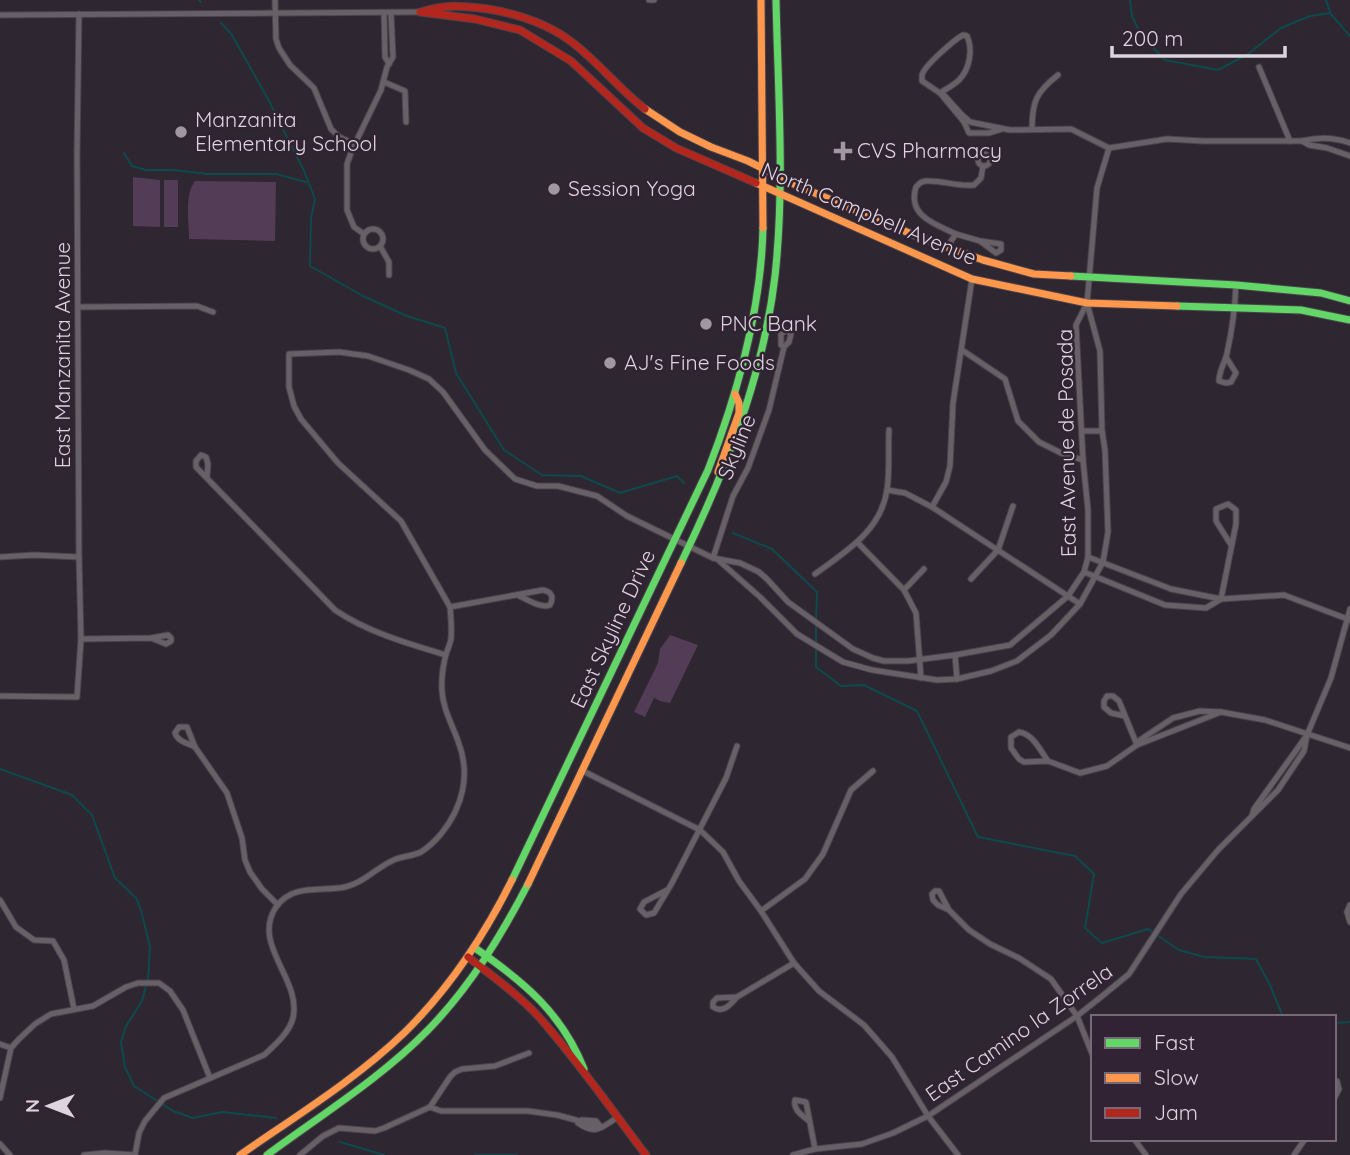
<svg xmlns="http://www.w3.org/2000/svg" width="1350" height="1155" font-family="Quicksand,sans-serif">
<rect width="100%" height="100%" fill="#2e2630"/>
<g fill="#533c55">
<polygon points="133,177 160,180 160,227 133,226"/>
<rect x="164" y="180" width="14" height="47"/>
<path d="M195 181 276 182 275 241 189 239C189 222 184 195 195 181Z"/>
<polygon points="670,635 698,645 670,703 660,701 645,693 654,698 645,717 634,712 658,663 660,649"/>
</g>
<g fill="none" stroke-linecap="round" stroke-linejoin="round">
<g stroke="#0d4a4e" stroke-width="2">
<polyline points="199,0 201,2"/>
<polyline points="1130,0 1132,16 1141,35 1165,60 1218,70 1248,54 1281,28 1310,16 1330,13 1350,36"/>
<polyline points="1326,0 1330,12"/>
<polyline points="221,23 232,35 268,99 304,171 315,199 311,218 310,266 363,296 407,316 445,328 456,373 504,450 542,475 581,476 620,493 677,476 684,483"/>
<polyline points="124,153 132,166 146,170 173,170 208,174 276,174 306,182"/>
<polyline points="733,533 772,549 817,592 816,620"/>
<polyline points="816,626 816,667 841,686 864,685 917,711 978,837 1075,856 1094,874 1085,928 1102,943 1148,929 1179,950 1204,957 1256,959 1270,985 1283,1017"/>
<polyline points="0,769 72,795 92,815 115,878 136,898 141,910 150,947 148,981"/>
<polyline points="146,986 142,1001 126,1026 121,1042 125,1067 134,1086 173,1111 193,1118 222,1112 276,1118"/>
<polyline points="1334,1023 1350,1022"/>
<polyline points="340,1142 384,1155"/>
<polyline points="475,1155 517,1155"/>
</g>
<defs>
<g id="street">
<polyline points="275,0 276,39 279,48 290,65 314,88 331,129 339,137 355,144"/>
<polyline points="649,0 654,0"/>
<polyline points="384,13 385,57 389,64"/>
<polyline points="0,15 420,12"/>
<path d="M963 35 967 36C973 49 970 69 959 80 954 85 946 89 940 93L922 81C922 79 922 77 922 75 924 66 954 40 963 35Z"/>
<polyline points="1259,67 1290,141"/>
<polyline points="384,82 405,91 406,122"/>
<polyline points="1002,129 989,133 969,133 964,122 940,93 944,95 962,115 970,122 1010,130 1071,129 1109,148"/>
<path d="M1032 129C1032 102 1036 92 1058 75"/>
<polyline points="1302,141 1309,145 1327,148 1350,156"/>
<path d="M1109 148 1167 139 1203 141H1302C1318 137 1334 137 1350 143"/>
<circle cx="984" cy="160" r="6"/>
<circle cx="373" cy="239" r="10"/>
<polyline points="364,234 354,227 347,210 347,164 352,150 381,90 387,67 393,57 391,13"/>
<polyline points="956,234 980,241 1001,244 1001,250 996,253 980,241"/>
<polyline points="380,246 389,262 389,275"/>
<path d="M950 248 951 241 956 234C935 224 907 216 916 187 920 183 920 182 926 181 942 180 958 187 974 185L981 178 983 166"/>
<polyline points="78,307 197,306 213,312"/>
<polyline points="962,350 1005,379 1018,421 1039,442 1061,453 1083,460"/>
<path d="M1226 357 1236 373 1231 382 1226 383 1219 381C1219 370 1225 363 1227 353 1232 331 1235 308 1236 285"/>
<polyline points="1082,431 1102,431"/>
<path d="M207 477 208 464 206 457 201 455 196 461V467L335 610C367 632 409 644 446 655"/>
<polyline points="887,490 905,493 932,507 1080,604"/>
<polyline points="932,507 946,482 950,466 953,403 972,279"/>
<polyline points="858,543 904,590 916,613 921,678"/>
<polyline points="0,557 34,555 79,557"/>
<polyline points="1088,557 1171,589 1221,599 1284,595 1350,620"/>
<polyline points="713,558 733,496 748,468 769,410 784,347 789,342 791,334 786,330 781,334 781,345 784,347"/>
<polyline points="717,559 760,597 797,634 843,662 872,670 937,680 957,679 991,671 1017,661 1051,635 1080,604 1103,562 1108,532 1105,450 1102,431 1100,351 1087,303 1097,188 1109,148"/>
<polyline points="1084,572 1165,605 1206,608 1221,599"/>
<path d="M815 574C845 552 881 531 887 490 890 470 888 449 889 430"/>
<polyline points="971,579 998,550 1013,506"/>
<polyline points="904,590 924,569"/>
<polyline points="1221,599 1236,524 1236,510 1228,504 1216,509 1216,521 1231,545"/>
<path d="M450 607 543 590C552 592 554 597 550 605 541 609 527 599 517 595"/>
<polyline points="81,639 151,638 168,635 171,638 171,641 166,644 151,638"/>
<polyline points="955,655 957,679"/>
<polyline points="0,696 77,697 81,639 79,557 77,153 79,14"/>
<polyline points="1125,716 1111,713 1104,707 1104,701 1107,696 1113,696 1119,701 1137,745"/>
<polyline points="1307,735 1331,678 1350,609"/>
<polyline points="1137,744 1140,740 1173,718 1200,711 1221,712 1265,720 1350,748"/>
<path d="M195 747C188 743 178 742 175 733L179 727H187L195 747 227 793 242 838 245 860 250 872 262 889 278 905"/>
<path d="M1048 761C1040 750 1033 734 1019 732L1011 737V748L1019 759 1024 762 1048 761 1080 773 1107 766 1137 745 1221 712"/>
<polyline points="581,770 700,830 723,852 739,881 761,911 794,963 819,991 864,1025 892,1057 928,1116 958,1155"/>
<polyline points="667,890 644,902 640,909 646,915 654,913 672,883 726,778 737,746"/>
<polyline points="0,900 16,927 34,940 53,941 64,960 74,1009"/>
<polyline points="1350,905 1347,912 1350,922"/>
<polyline points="949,910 939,891 935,891 932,894 933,900 938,905 949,910 969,930 990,944 1019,958 1051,979 1077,1016 1093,1056"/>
<polyline points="761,911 805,879 823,854 851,790 873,771"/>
<path d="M737 997C731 1004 723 1014 713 1007V1002L717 998 737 997 794 963"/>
<polyline points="0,1044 11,1048"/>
<polyline points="1334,1081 1337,1081 1339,1089 1334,1099"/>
<polyline points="0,1098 11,1048 19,1039 35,1024 51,1014 93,1006 126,987 138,983 159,983 170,991 183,1010 210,1078"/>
<polyline points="430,1107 450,1077 455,1072 462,1069 495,1066 529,1053"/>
<polyline points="582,1120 596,1121 601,1127"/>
<path d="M809 1121C802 1115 793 1110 795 1100L806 1102 815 1149"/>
<path d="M578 1123C596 1136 602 1127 618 1117"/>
<polyline points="1134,1139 1146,1155"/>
<polyline points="0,1144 10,1155"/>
<polyline points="84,1155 105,1153 135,1155"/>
<path d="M135 1155 139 1133 145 1121 164 1098 264 1055C275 1045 289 1033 293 1018 302 979 251 945 276 907 293 883 321 892 345 887 364 883 378 866 396 859 404 856 413 856 421 852 429 847 435 841 441 834 463 807 471 774 458 741 452 724 443 709 442 691 441 678 443 666 446 654 448 649 450 644 451 639 452 628 451 618 450 607L401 521 338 463 301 419 294 406 289 387V354L339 352 368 356 409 370 429 379 443 392 485 450 515 479 537 486H558L597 496 627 516 713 558 740 563 759 572 767 579 788 602 853 649 873 658 884 661H908L955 655 1010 645 1068 596 1084 572 1088 557V510L1083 460 1076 325 1087 303"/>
<polyline points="300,1155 323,1136 339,1128 375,1131 384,1128 430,1107 441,1111 528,1111 557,1115 602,1127"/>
<polyline points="793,1155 815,1149 862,1144 893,1133 928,1116 1077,1016 1101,997 1129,974 1181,894 1218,850 1278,790 1304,751 1307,735 1254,809 1252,816"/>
<polyline points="1294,1155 1305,1139"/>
</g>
<g id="fast">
<polyline points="1071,276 1236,285 1321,293 1350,301"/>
<polyline points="1177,306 1301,310 1350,320"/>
<path d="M681 563C725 472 763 378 775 276 785 185 778 92 776 0"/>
<path d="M512 880 708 470C738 393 761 311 763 228"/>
<path d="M475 948C523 981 562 1013 584 1069"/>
<path d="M267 1155C321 1115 381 1078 428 1030 470 987 501 936 528 884"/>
</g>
<g id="slow">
<polyline points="761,0 763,228"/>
<polyline points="645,109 680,132 711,147 748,161 796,185 921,238 983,260 1034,274 1071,276"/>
<polyline points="756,183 972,279 1087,303 1177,306"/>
<polyline points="718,472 739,413 739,403 735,394"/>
<polyline points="528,884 681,563"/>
<path d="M240 1155C296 1116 355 1080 404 1033 449 989 484 936 512 880"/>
</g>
<g id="jam">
<path d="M424 11C448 4 464 6 488 9 518 14 549 24 573 43 599 63 619 89 645 109"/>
<polyline points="420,12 475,19 520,30 571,61 643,128 676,148 756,183"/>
<path d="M468 957C492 976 518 994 539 1017 577 1060 611 1109 646 1155"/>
</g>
</defs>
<use href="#street" stroke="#4a434b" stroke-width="7"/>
<use href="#fast" stroke="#4a434b" stroke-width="9"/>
<use href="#slow" stroke="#4a434b" stroke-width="9"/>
<use href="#jam" stroke="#4a434b" stroke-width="9"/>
<use href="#street" stroke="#676167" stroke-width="5"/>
<use href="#fast" stroke="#63d668" stroke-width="7"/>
<use href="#slow" stroke="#ff974d" stroke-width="7"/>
<use href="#jam" stroke="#b3261e" stroke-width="7"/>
</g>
<g fill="#a097a1" stroke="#312333" stroke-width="2.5">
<circle cx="181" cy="132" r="7"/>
<path d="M839.5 140.5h7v7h7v7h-7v7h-7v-7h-7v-7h7z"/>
<circle cx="554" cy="189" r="7"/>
<circle cx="706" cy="324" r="7"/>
<circle cx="610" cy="363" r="7"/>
</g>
<g text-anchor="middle" stroke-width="5" stroke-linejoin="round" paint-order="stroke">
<g font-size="21" fill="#ddd4de" stroke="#312333" text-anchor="start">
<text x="195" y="127">Manzanita<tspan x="195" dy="24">Elementary School</tspan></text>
<text x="857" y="158">CVS Pharmacy</text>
<text x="568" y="196">Session Yoga</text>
<text x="720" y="331">PNC Bank</text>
<text x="624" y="370">AJ's Fine Foods</text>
</g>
<g font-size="21" fill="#ddd4de" stroke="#312333">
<text transform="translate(869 214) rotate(23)" y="7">North Campbell Avenue</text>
<text transform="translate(63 355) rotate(-90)" y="7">East Manzanita Avenue</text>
<text transform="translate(1067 443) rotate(-91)" y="7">East Avenue de Posada</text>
<text transform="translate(737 447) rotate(-68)" y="7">Skyline</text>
<text transform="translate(613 629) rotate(-65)" y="7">East Skyline Drive</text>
<text transform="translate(1019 1033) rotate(-35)" y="7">East Camino la Zorrela</text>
</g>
</g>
<rect x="1091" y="1015" width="245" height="126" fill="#312333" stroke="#766a77" stroke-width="2"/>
<rect x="1105" y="1038" width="35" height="10" fill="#63d668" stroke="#766a77" stroke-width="2"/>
<text x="1154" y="1050" font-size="21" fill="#ddd4de">Fast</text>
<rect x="1105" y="1073" width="35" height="10" fill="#ff974d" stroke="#766a77" stroke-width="2"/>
<text x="1154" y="1085" font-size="21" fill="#ddd4de">Slow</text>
<rect x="1105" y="1108" width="35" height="10" fill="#b3261e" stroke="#766a77" stroke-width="2"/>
<text x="1154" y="1120" font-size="21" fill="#ddd4de">Jam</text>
<g transform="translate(49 1106) rotate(270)" stroke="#312333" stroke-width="5" paint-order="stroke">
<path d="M0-5L12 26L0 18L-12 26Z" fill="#ddd4de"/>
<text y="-10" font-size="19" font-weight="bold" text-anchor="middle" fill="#ddd4de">N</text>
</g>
<path d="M1112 46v10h173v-10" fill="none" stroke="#ddd4de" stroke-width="3.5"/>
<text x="1122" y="46" font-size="21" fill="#ddd4de" stroke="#312333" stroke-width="5" paint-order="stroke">200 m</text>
</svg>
